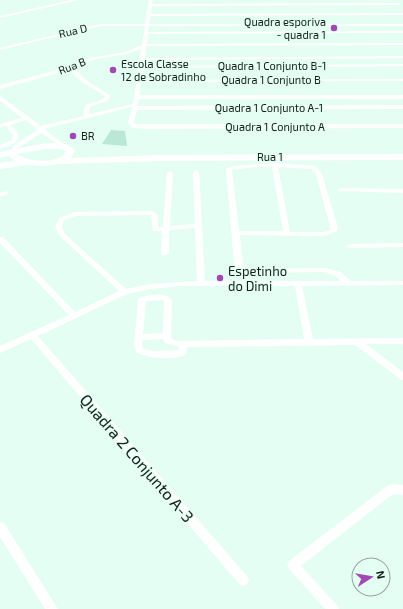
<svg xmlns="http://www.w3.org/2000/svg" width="403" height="609" font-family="'Exo 2',sans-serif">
<rect width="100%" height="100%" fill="#e4fef4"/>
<polygon fill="#bbe7d6" points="111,130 125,131 127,146 102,144"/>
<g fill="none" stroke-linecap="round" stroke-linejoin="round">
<g fill="#fff" fill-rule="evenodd">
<polygon points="72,0 79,0 0,18 0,16"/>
<path d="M149 0H153L152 4 399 3 401 4 399 5 152 6 151 14 403 13V15L151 16 149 24H403V26H149L148 32 403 31V33L148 34 147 44 403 43V45L146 46 145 58 403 56V58L144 60 143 66 403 64V66L143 68 141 80 403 79V81L141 82 139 95H403V99H139L137 106 403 105V109L137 110 134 122 135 124H403V128L147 129 133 128 131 127 128 122 132 107 44 129 65 145 66 146 63 148 42 133 19 147 16 152H12L11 151 14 145 38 130 26 120 10 125C13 127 18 132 19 136 20 143 5 147 0 149V145L12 140 13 135 6 126 0 128V124L22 118 0 101V96L41 126 84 116 83 111 86 105 103 99 105 96 82 82 70 70 0 89V85L69 67 89 58 126 52 142 45 145 26H100L0 50V48L100 24H145ZM141 49 133 104 89 114V111L90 107 107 101 111 96 86 80 74 68 92 60 127 54Z"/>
<path d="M274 159 276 160 277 163 316 166 322 174 338 228 336 232 323 236 240 235 243 266 250 269 326 268 341 272 351 281H403V285L302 286 313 339 403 338V344H366L403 372V380L400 379 355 345 187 347 186 355C171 360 152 359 137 353L134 345 138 300 139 298C149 295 164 291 172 300L171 336 172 339 177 341 304 339 295 286H179L151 289 127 294 38 336 247 576 249 580 247 584 243 586 239 584 31 339 0 353V346L69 315 0 243V237H3L75 312 119 291 60 236 55 227 59 218 75 212 153 211 158 215V227H163L167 173 170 171 173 173 170 226 195 224 193 172 196 170 199 172 205 281H341L335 276 325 272 249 273 237 270 234 264 226 169 234 166 271 163V161ZM256 167H272L283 231H239L232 170ZM278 167 312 169 316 174 331 230 323 232H290ZM151 215 153 231H162L161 253 162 255H165L169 253V230L195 228 197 281 151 284 126 289 65 234 62 227 64 220 76 216ZM162 300 164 301 163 333 143 334 146 301ZM163 339 165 343 179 347V350L156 351 144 349 142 345 143 340Z"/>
<polygon points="341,188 403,189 403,193 339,191 338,190"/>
<polygon points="6,191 8,192 8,194 0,197 0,193"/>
<polygon points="403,243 403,247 350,248 346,246 350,244"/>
<polygon points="391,484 403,485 403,495 393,494 301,566 337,605 339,609 325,609 289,569 287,565 289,561 387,486"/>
<polygon points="0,522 4,523 58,609 45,609 0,537"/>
</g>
<path fill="#fff" fill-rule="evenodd" d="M46 143C57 143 67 142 75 150L71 158 161 155 403 154V160L161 161 58 164 45 166 28 165 0 169V163L16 161 8 156 0 158V152ZM46 149H61L66 151C60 165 27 162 17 154Z"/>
</g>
<g fill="#a148b4" stroke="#e4fef4" stroke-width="1.5">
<circle cx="334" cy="28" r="4"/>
<circle cx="113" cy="70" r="4"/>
<circle cx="73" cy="136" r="4"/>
<circle cx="220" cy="278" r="4"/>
</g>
<g text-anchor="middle" stroke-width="3" stroke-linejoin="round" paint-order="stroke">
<g font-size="11" fill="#14201b" stroke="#e4fef4" text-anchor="start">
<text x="326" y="26" text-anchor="end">Quadra esporiva<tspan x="326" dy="13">- quadra 1</tspan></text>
<text x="121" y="68">Escola Classe<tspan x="121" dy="13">12 de Sobradinho</tspan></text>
<text x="81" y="140">BR</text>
</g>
<g font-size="11" fill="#14201b" stroke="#e4fef4">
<text transform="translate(73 31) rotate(-13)" y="4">Rua D</text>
<text transform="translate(72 66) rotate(-21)" y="4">Rua B</text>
<text x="272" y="70">Quadra 1 Conjunto B-1</text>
<text x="271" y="84">Quadra 1 Conjunto B</text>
<text x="269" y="112">Quadra 1 Conjunto A-1</text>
<text x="275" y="131">Quadra 1 Conjunto A</text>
<text x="270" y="161">Rua 1</text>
</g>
<g font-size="13" fill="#14201b" stroke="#e4fef4" text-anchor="start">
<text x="228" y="276">Espetinho<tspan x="228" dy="15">do Dimi</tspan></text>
</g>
<g font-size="16" fill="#14201b" stroke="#e4fef4">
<text transform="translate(137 458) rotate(49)" y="6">Quadra 2 Conjunto A-3</text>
</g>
</g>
<g transform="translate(371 577) rotate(78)"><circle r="19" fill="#e4fef4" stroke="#91a59d"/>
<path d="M0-3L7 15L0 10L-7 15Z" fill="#a148b4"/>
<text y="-6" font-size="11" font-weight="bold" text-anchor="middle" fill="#14201b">N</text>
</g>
</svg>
